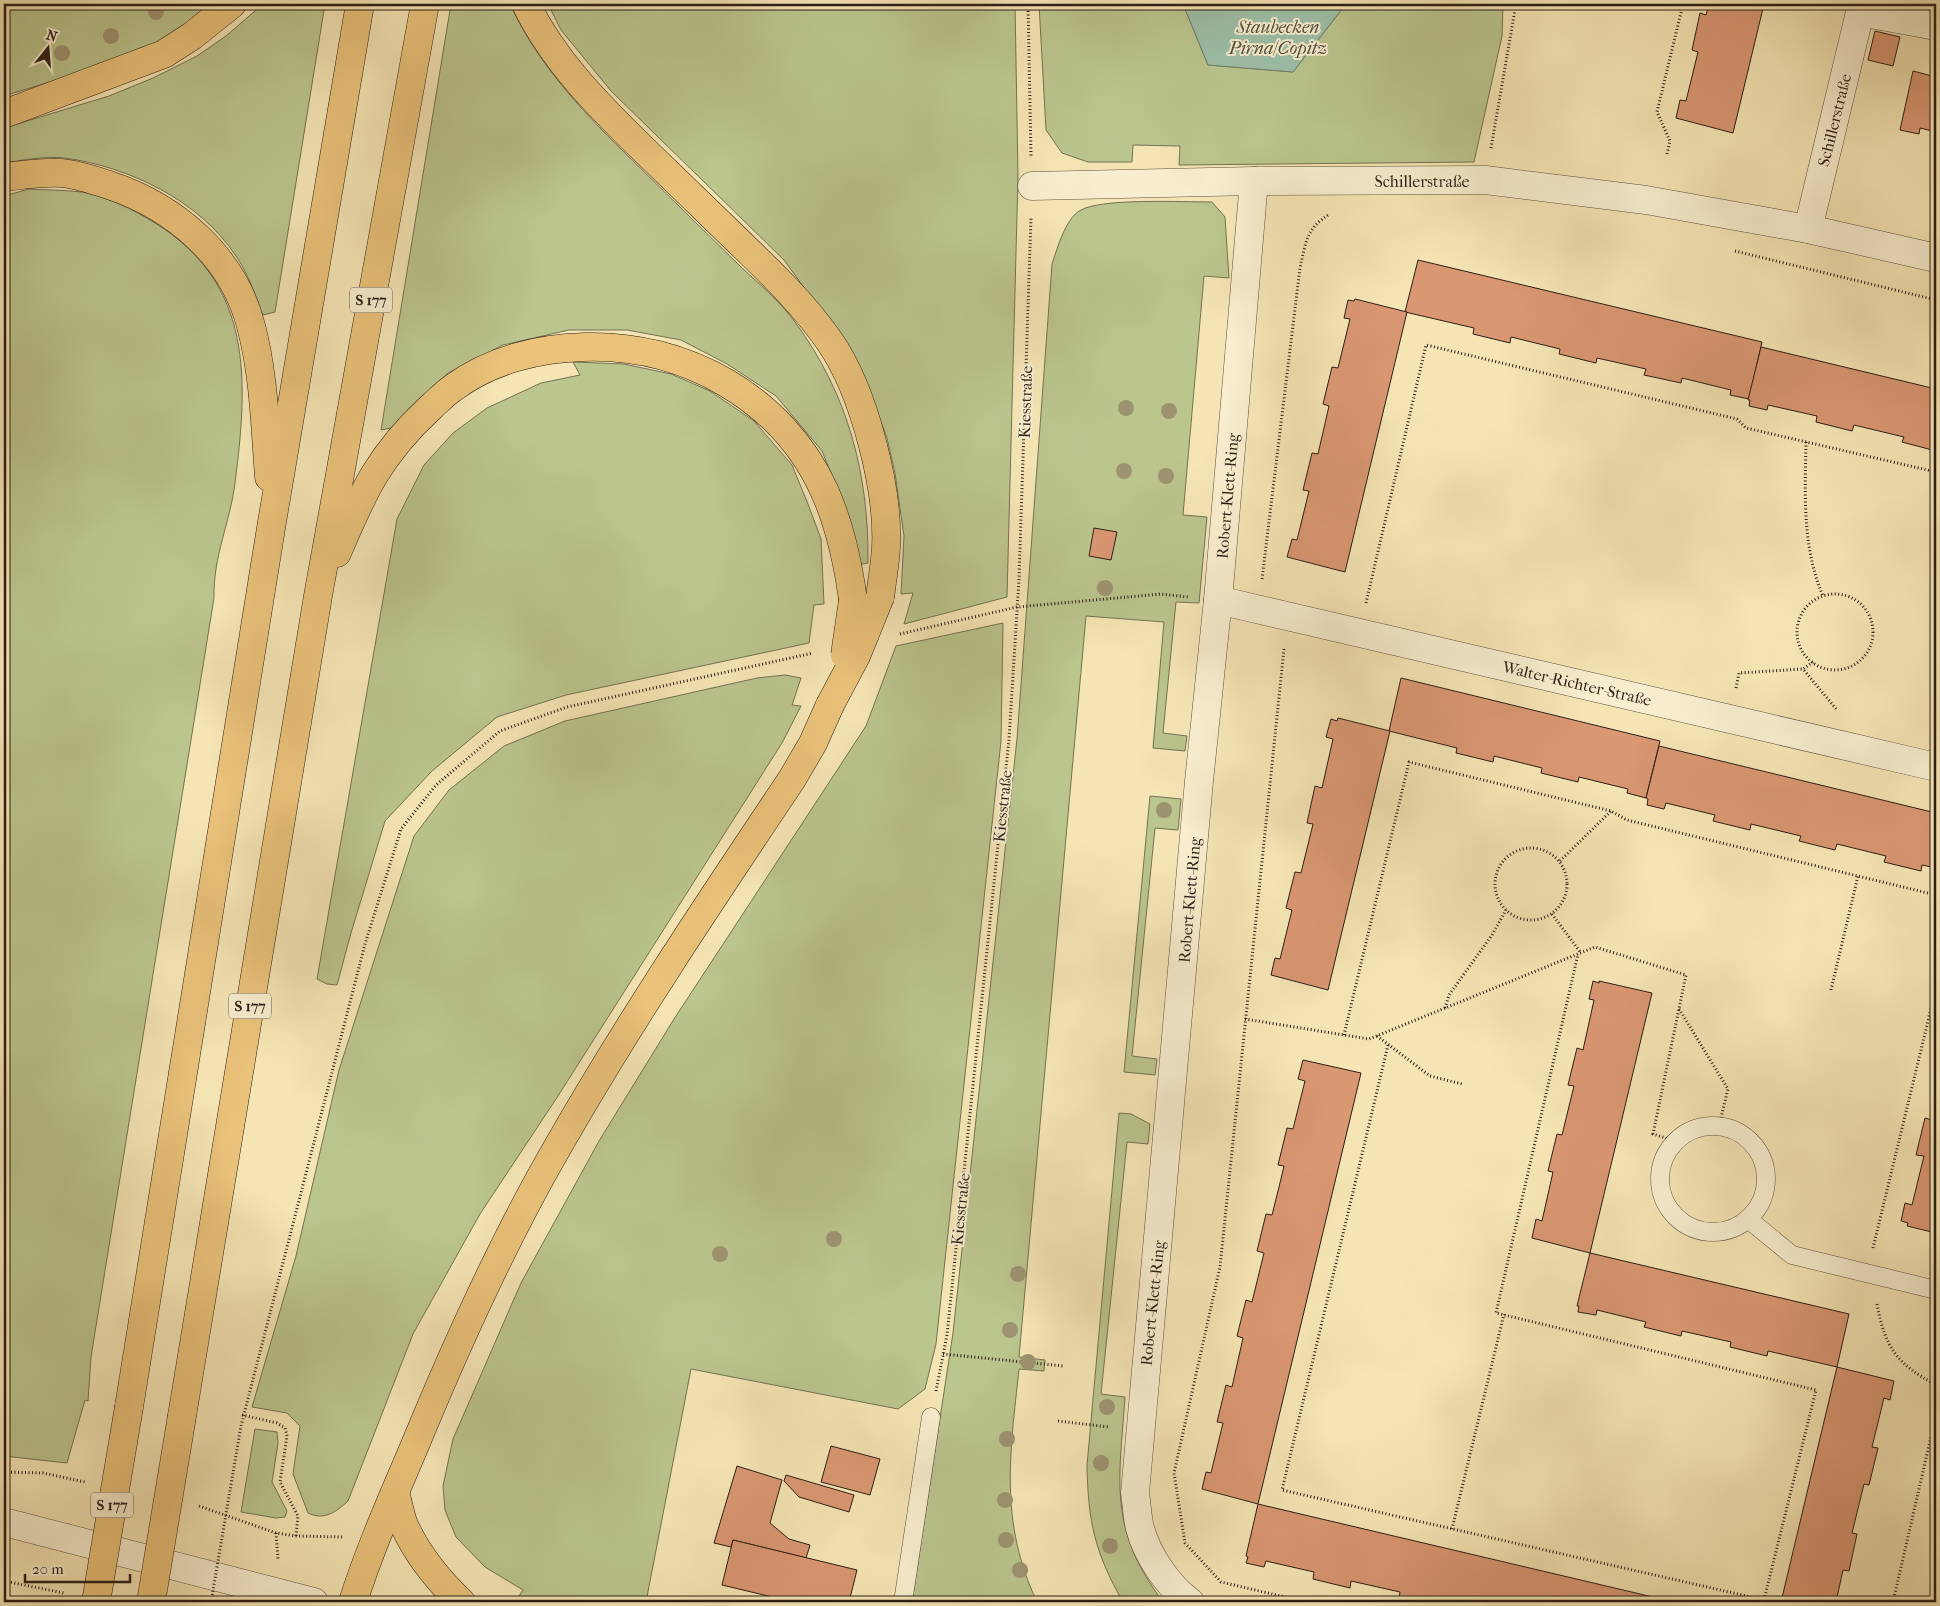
<svg xmlns="http://www.w3.org/2000/svg" width="1940" height="1606" font-family="'IM FELL French Canon',serif">
<rect width="100%" height="100%" fill="#f5e5b5"/>
<filter id="stains"><feTurbulence type="fractalNoise" baseFrequency=".004" numOctaves="4"/><feColorMatrix values="0 0 0 0 .2 0 0 0 0 .09 0 0 0 0 .02 0 0 0 .5 -.17"/></filter>
<radialGradient id="worn" r=".72"><stop offset=".6" stop-color="#630" stop-opacity="0"/><stop offset="1" stop-color="#630" stop-opacity=".3"/></radialGradient>
<g fill="#bbc58e" stroke="#737252">
<polygon points="9,4 215,4 155,44 102,66 4,96 4,6"/>
<path d="M263 4H325L275 312 263 315C255 295 248 273 236 256 199 200 129 167 65 158 45 156 23 160 4 163V128L109 96 153 78 197 56 226 36Z"/>
<path d="M451 4H510C536 61 579 108 624 152 663 190 701 228 740 266 758 283 780 301 795 322 848 394 869 474 868 563L858 565 837 488 822 451 776 396 727 364 681 340 627 330H569L503 345 448 373 391 428 381 430Z"/>
<polygon points="548,4 1015,4 1018,176 1007,597 904,624 913,593 901,594 904,536 895,473 887,438 864,377 834,329 784,260 611,91 561,30"/>
<polygon points="1039,4 1183,4 1208,65 1293,72 1346,4 1503,4 1502,36 1474,162 1179,165 1180,146 1133,145 1132,162 1088,162 1062,153 1046,130"/>
<polygon points="1899,4 1936,4 1936,17 1902,7"/>
<path d="M29 189C47 190 65 190 82 192 107 196 134 210 155 223 254 284 248 381 235 483 230 523 213 556 214 598L91 1357 88 1401 85 1400 67 1463 4 1456V196Z"/>
<path d="M1212 202 1225 217 1229 278 1204 276 1183 515 1207 517 1199 603 1176 602 1163 733 1187 736 1185 751 1153 748 1164 622 1086 616 1019 1357 1045 1360 1044 1371 1019 1369C1010 1454 999 1521 1037 1602H912L953 1333 1017 739 1052 264C1057 249 1066 217 1081 210 1102 198 1184 202 1212 202Z"/>
<polygon points="573,362 624,364 671,374 710,391 754,421 792,465 808,504 821,539 824,604 814,605 809,643 566,695 497,717 432,771 385,821 351,933 337,985 327,984 317,979 397,519 424,465 453,433 487,408 541,383 580,375"/>
<polygon points="1003,623 1001,741 936,1344 925,1389 898,1409 691,1369 646,1602 515,1602 523,1590 485,1567 456,1537 445,1510 443,1486 453,1439 521,1283 599,1141 674,1019 866,726 896,646"/>
<path d="M785 675 801 678 792 705 801 706 782 743 558 1096 480 1214 413 1334 348 1501C336 1512 324 1521 308 1513L293 1474 300 1426 287 1413 252 1407 296 1256 339 1070 414 836 449 790 504 746 565 721 757 678Z"/>
<polygon points="1150,796 1181,799 1178,830 1155,828 1132,1056 1157,1059 1155,1075 1124,1072"/>
<path d="M1119 1113 1131 1114 1150 1124 1148 1144 1127 1142 1101 1394 1125 1397C1119 1483 1108 1528 1163 1602H1123C1095 1553 1088 1522 1087 1465Z"/>
<polygon points="255,1429 277,1432 278,1443 272,1482 287,1511 285,1517 276,1518 241,1512"/>
</g>
<polygon fill="#9dc0a9" stroke="#6f7f6e" points="1183,4 1346,4 1293,72 1208,65"/>
<g fill="#d99772" stroke="#2b1e16">
<polygon points="1709,4 1764,4 1733,133 1676,118 1680,100 1686,101 1698,52 1692,50 1700,13 1706,15"/>
<polygon points="1875,31 1900,37 1893,66 1868,60"/>
<polygon points="1913,71 1936,77 1936,132 1920,128 1919,134 1900,130"/>
<polygon points="1418,260 1762,342 1749,399 1730,395 1731,390 1682,378 1681,383 1644,375 1646,369 1597,358 1596,363 1559,354 1560,349 1511,337 1510,343 1473,334 1474,328 1405,312"/>
<polygon points="1355,299 1407,312 1345,572 1287,557 1292,539 1297,540 1309,491 1303,490 1312,453 1318,454 1329,406 1323,404 1332,367 1338,368 1350,319 1344,318 1348,300 1354,301"/>
<polygon points="1761,347 1936,389 1936,451 1902,442 1904,437 1854,425 1852,431 1816,422 1817,416 1768,405 1767,410 1749,406 1750,400 1748,400"/>
<polygon points="1094,528 1117,532 1111,560 1089,556"/>
<polygon points="1401,678 1660,741 1646,798 1627,793 1628,789 1579,777 1578,782 1541,773 1542,768 1494,756 1493,762 1456,753 1457,748 1389,731"/>
<polygon points="1338,718 1390,731 1328,990 1271,975 1275,958 1280,959 1292,910 1286,908 1295,872 1301,873 1313,824 1307,823 1315,786 1322,788 1333,739 1326,737 1331,719 1337,721"/>
<polygon points="1659,746 1936,813 1936,868 1922,865 1921,871 1884,862 1886,856 1837,844 1835,850 1799,841 1801,836 1751,824 1750,830 1713,821 1715,815 1666,803 1664,809 1647,805 1648,799 1646,798"/>
<polygon points="1593,981 1599,983 1599,981 1652,993 1590,1253 1532,1238 1536,1219 1542,1221 1553,1172 1548,1171 1557,1134 1562,1135 1574,1086 1568,1085 1577,1048 1583,1050 1594,1000 1589,999"/>
<polygon points="1303,1060 1361,1073 1258,1504 1202,1489 1206,1472 1211,1473 1223,1423 1217,1422 1226,1385 1232,1387 1243,1338 1237,1336 1246,1300 1252,1302 1264,1253 1257,1251 1266,1214 1272,1215 1279,1187 1284,1166 1278,1165 1287,1128 1293,1129 1305,1081 1298,1079"/>
<polygon points="1936,1103 1936,1233 1907,1226 1908,1223 1901,1221 1905,1203 1912,1205 1924,1156 1916,1155 1925,1118 1932,1120"/>
<polygon points="1590,1253 1849,1314 1837,1367 1768,1351 1767,1356 1730,1347 1731,1342 1682,1331 1681,1336 1644,1327 1646,1322 1597,1310 1596,1315 1578,1312 1579,1306 1577,1306"/>
<polygon points="1837,1367 1894,1381 1890,1400 1884,1398 1872,1447 1878,1448 1869,1485 1864,1484 1852,1533 1857,1534 1849,1571 1843,1570 1836,1602 1781,1602"/>
<polygon points="831,1446 880,1459 870,1495 821,1482"/>
<polygon points="737,1466 782,1480 770,1523 789,1539 810,1545 806,1558 733,1540 731,1547 714,1543"/>
<polygon points="786,1475 854,1495 849,1512 799,1497 784,1481"/>
<polygon points="1258,1504 1674,1602 1414,1602 1399,1599 1400,1592 1351,1581 1350,1588 1313,1579 1314,1572 1266,1561 1264,1567 1246,1563 1248,1557 1246,1556"/>
<polygon points="733,1540 857,1570 849,1602 793,1602 722,1585"/>
</g>
<g fill="none" stroke-linecap="round" stroke-linejoin="round">
<defs>
<g id="service">
<circle cx="1713" cy="1179" r="53"/>
<polyline points="1748,1219 1792,1255 1936,1290"/>
<polyline points="903,1602 931,1417"/>
</g>
<g id="minor">
<polyline points="1860,12 1936,26"/>
<polyline points="1032,186 1254,181 1485,180 1646,200 1808,229 1936,258"/>
<polyline points="1808,229 1862,4"/>
<polyline points="1218,600 1936,767"/>
<path d="M1190 1602C1168 1586 1147 1555 1140 1528 1137 1517 1137 1505 1135 1493L1199 781 1218 600 1254 181"/>
</g>
<polyline id="tertiary" points="4,1522 314,1602"/>
<g id="trunk">
<path d="M526 4C553 60 597 104 641 147 673 178 705 209 736 239 770 272 804 304 830 342 864 391 889 489 886 548 885 564 882 581 880 597"/>
<polyline points="4,114 164,54 192,36 232,4"/>
<path d="M4 177C23 175 42 172 61 173 76 174 94 180 109 185 175 207 233 256 251 326 264 375 265 426 269 477"/>
<path d="M337 553C363 491 380 454 430 408 438 401 445 393 453 388 490 360 539 348 585 347 685 344 782 398 824 490 840 525 848 563 853 600"/>
<polyline points="129,1407 272,522 360,4"/>
<polyline points="182,1416 318,596 425,4"/>
<path d="M395 1492C398 1502 400 1515 404 1525 417 1554 439 1581 461 1602"/>
<path d="M353 1602C370 1548 393 1497 415 1445 457 1343 502 1243 557 1148 629 1022 711 900 792 779L813 743 830 705"/>
</g>
</defs>
<use href="#service" stroke="#5e503e" stroke-width="19"/>
<use href="#minor" stroke="#5e503e" stroke-width="29"/>
<use href="#tertiary" stroke="#5e503e" stroke-width="29"/>
<use href="#trunk" stroke="#2b1e16" stroke-width="29"/>
<g stroke="#2b1e16" stroke-width="3" stroke-dasharray="1 2.5" stroke-linecap="butt">
<polyline points="1028,4 1031,156"/>
<polyline points="1491,148 1516,4"/>
<polyline points="1667,154 1670,141 1657,112 1683,4"/>
<polyline points="1735,251 1936,300"/>
<path d="M1806 442C1805 494 1802 547 1823 596"/>
<path d="M1262 579 1300 268C1306 242 1306 228 1330 214"/>
<circle cx="1835" cy="632" r="38"/>
<polyline points="1366,603 1426,345 1737,419 1746,428 1936,472"/>
<polyline points="900,634 1017,607 1161,594 1188,597"/>
<polyline points="1284,649 1220,1267 1174,1473 1185,1543 1221,1582 1306,1602"/>
<polyline points="1813,662 1803,669 1837,710"/>
<polyline points="1736,688 1739,673 1803,669"/>
<circle cx="1531" cy="884" r="36"/>
<polyline points="1560,861 1611,811"/>
<polyline points="1552,914 1581,953"/>
<polyline points="1831,990 1858,876"/>
<polyline points="1445,1008 1449,995 1492,935 1506,910"/>
<polyline points="1679,1009 1728,1089 1719,1126"/>
<polyline points="1245,1019 1369,1039 1595,947 1686,975 1653,1134 1675,1141"/>
<polyline points="1344,1035 1409,762 1611,811 1627,820 1936,895"/>
<polyline points="1377,1036 1430,1076 1462,1084"/>
<polyline points="1388,1045 1282,1490 1764,1600 1816,1390 1496,1313 1578,954"/>
<polyline points="1873,1248 1936,988"/>
<path d="M1877 1304C1885 1348 1897 1364 1936 1385"/>
<polyline points="943,1354 1063,1366"/>
<polyline points="936,1391 947,1335 1009,739 1019,579 1031,217"/>
<polyline points="242,1415 277,1423 285,1428 287,1436 280,1482 298,1516 296,1536"/>
<polyline points="1058,1421 1109,1427"/>
<polyline points="241,1426 365,944 401,829 436,785 500,731 567,707 813,653"/>
<polyline points="4,1472 43,1473 85,1482"/>
<polyline points="199,1506 276,1533 296,1536 343,1537"/>
<polyline points="1452,1529 1504,1314"/>
<polyline points="276,1533 278,1559"/>
<polyline points="4,1581 64,1593"/>
<polyline points="1893,1602 1936,1415"/>
</g>
<use href="#service" stroke="#f8eecf" stroke-width="18"/>
<use href="#minor" stroke="#f8eecf" stroke-width="28"/>
<use href="#tertiary" stroke="#f8eecf" stroke-width="28"/>
<use href="#trunk" stroke="#eac27a" stroke-width="28"/>
<defs>
<g id="trunk-bridge">
<polyline points="845,655 853,600"/>
<polyline points="830,705 856,656 880,597"/>
<polyline points="96,1602 129,1407"/>
<polyline points="151,1602 182,1416"/>
</g>
</defs>
<use href="#trunk-bridge" stroke="#2b1e16" stroke-width="29" stroke-linecap="butt"/>
<polyline stroke="#2b1e16" stroke-width="3" stroke-dasharray="1 2.5" stroke-linecap="butt" points="211,1602 241,1426"/>
<use href="#trunk-bridge" stroke="#eac27a" stroke-width="28"/>
</g>
<g fill="#9e9371">
<circle cx="156" cy="12" r="8"/>
<circle cx="111" cy="36" r="8"/>
<circle cx="62" cy="53" r="8"/>
<circle cx="1126" cy="408" r="8"/>
<circle cx="1169" cy="411" r="8"/>
<circle cx="1124" cy="471" r="8"/>
<circle cx="1166" cy="476" r="8"/>
<circle cx="1105" cy="588" r="8"/>
<circle cx="1164" cy="810" r="8"/>
<circle cx="834" cy="1239" r="8"/>
<circle cx="720" cy="1254" r="8"/>
<circle cx="1018" cy="1274" r="8"/>
<circle cx="1010" cy="1330" r="8"/>
<circle cx="1028" cy="1362" r="8"/>
<circle cx="1107" cy="1407" r="8"/>
<circle cx="1007" cy="1439" r="8"/>
<circle cx="1101" cy="1463" r="8"/>
<circle cx="1005" cy="1500" r="8"/>
<circle cx="1006" cy="1540" r="8"/>
<circle cx="1110" cy="1546" r="8"/>
<circle cx="1020" cy="1570" r="8"/>
</g>
<g text-anchor="middle" stroke-width="4" stroke-linejoin="round" paint-order="stroke">
<g fill="#f8eecf" stroke="#685c4e" stroke-width="1">
<rect x="350" y="287.5" width="42" height="25" rx="4"/>
<rect x="229" y="993.5" width="42" height="25" rx="4"/>
<rect x="91" y="1492.5" width="42" height="25" rx="4"/>
</g>
<g font-size="15" font-weight="bold" fill="#2b1e16">
<text x="371" y="305">S 177</text>
<text x="250" y="1011">S 177</text>
<text x="112" y="1510">S 177</text>
</g>
<g font-size="16" fill="#2b1e16" stroke="#f8eecf">
<text transform="translate(1834 120) rotate(-76)" y="6">Schillerstraße</text>
<text x="1422" y="187">Schillerstraße</text>
<text transform="translate(1025 402) rotate(-88)" y="6">Kiesstraße</text>
<text transform="translate(1227 496) rotate(-85)" y="6">Robert-Klett-Ring</text>
<text transform="translate(1577 683) rotate(13)" y="6">Walter-Richter-Straße</text>
<text transform="translate(1002 806) rotate(-84)" y="6">Kiesstraße</text>
<text transform="translate(1189 900) rotate(-85)" y="6">Robert-Klett-Ring</text>
<text transform="translate(960 1209) rotate(-84)" y="6">Kiesstraße</text>
<text transform="translate(1152 1303) rotate(-84)" y="6">Robert-Klett-Ring</text>
</g>
<g font-size="18" font-style="italic" fill="#4d4f42" stroke="#f8eecf">
<text x="1278" y="33">Staubecken<tspan x="1278" dy="21">Pirna/Copitz</tspan></text>
</g>
</g>
<rect width="1940" height="1606" fill="none" stroke="#f5e5b5" stroke-width="20"/>
<rect x="5" y="5" width="1930" height="1596" fill="none" stroke="#2b1e16" stroke-width="2.5"/>
<rect x="10" y="10" width="1920" height="1586" fill="none" stroke="#2b1e16"/>
<g transform="translate(48 48) rotate(17)" stroke="#f8eecf" stroke-width="4" paint-order="stroke">
<path d="M0-4L9 19L0 12L-9 19Z" fill="#2b1e16"/>
<text y="-8" font-size="14" font-weight="bold" text-anchor="middle" fill="#2b1e16">N</text>
</g>
<path d="M25 1574v8h105v-8" fill="none" stroke="#2b1e16" stroke-width="2.5"/>
<text x="32" y="1574" font-size="15" fill="#2b1e16" stroke="#f8eecf" stroke-width="4" paint-order="stroke">20 m</text>
<rect width="100%" height="100%" filter="url(#stains)"/>
<rect width="100%" height="100%" fill="url(#worn)"/>
</svg>
